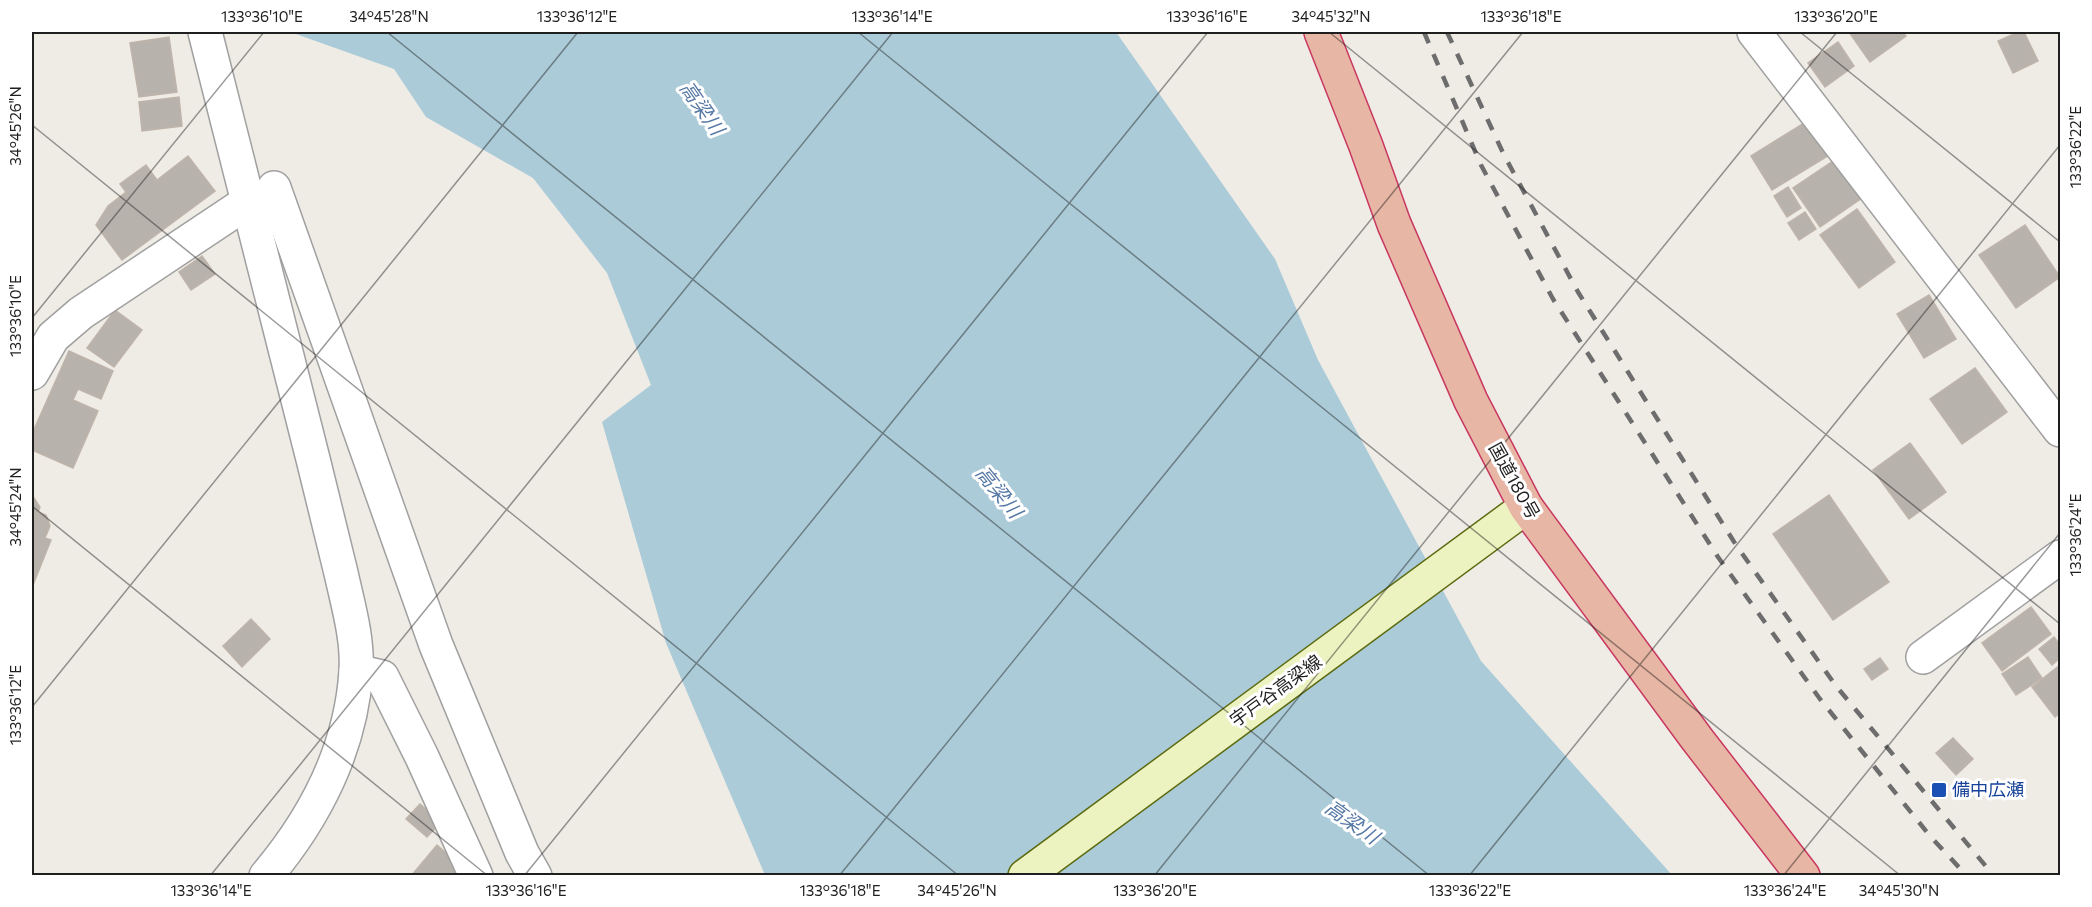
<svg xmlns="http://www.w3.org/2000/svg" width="2092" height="907" font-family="Commissioner,'Noto Sans JP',sans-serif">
<rect width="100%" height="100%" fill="#efece6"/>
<polygon fill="#abcbd8" points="296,32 1116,32 1275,259 1318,360 1481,661 1672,875 765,875 666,643 602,422 651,385 607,273 533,178 426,117 394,69 296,34"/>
<g fill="#b8b2ac" stroke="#bfb4aa" stroke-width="1.5">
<polygon points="1849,32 1903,32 1906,36 1870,62"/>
<polygon points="2018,32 2024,32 2038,61 2013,73 1998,41"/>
<polygon points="169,37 177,92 139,97 130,43"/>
<polygon points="1838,42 1854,66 1825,87 1808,63"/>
<polygon points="179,97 182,126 142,131 139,102"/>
<polygon points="1809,120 1831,154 1772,190 1751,156"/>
<polygon points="188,156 215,191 122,260 96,225 108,206 126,192 120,184 146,165 157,180"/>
<polygon points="1836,159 1862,198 1820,227 1793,188"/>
<polygon points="1788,187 1801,208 1787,217 1774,196"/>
<polygon points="1857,209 1895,262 1859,288 1820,235"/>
<polygon points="1805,212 1816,229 1799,240 1788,223"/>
<polygon points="2025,225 2060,277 2016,308 1979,255"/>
<polygon points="202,256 215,274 191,290 179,272"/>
<polygon points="1929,295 1956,339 1924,358 1897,314"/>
<polygon points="115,310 142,330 114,367 87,348"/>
<polygon points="69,351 113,371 101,399 78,389 73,400 98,411 73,468 32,450 32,434"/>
<polygon points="1975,368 2007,412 1962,444 1930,399"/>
<polygon points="1910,443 1946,492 1909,519 1873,470"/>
<polygon points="32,495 40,507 38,512 46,515 50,526 45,538 51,540 33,585"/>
<polygon points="1829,495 1889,582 1833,620 1773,534"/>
<polygon points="2031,607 2051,634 2002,671 1982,643"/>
<polygon points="251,619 270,639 242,667 223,646"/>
<polygon points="2054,637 2060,645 2060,658 2052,665 2039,649"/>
<polygon points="2028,657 2042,678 2016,695 2002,674"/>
<polygon points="1880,658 1888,669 1872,680 1864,669"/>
<polygon points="2060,665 2060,713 2055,717 2032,687"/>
<polygon points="1953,738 1973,759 1956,775 1936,753"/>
<polygon points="420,804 441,822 427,837 406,819"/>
<polygon points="437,845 466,870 461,876 411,876"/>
</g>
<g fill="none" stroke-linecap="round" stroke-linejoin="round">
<defs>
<g id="minor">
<polyline points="1754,32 2060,430"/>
<polyline points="274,188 436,645 522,853 535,876"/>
<polyline points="32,373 53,337 81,313 249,201"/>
<polyline points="1923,657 2060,557"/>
<polyline points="356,671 382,677 422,757 476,876"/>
</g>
<path id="tertiary" d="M205 32C242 175 278 319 314 463 323 499 332 536 341 573 348 605 358 638 356 671 351 748 315 818 266 876"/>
<polyline id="secondary" points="1025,876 1526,507"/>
<polyline id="trunk" points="1321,32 1366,146 1394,224 1471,401 1526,507 1697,739 1803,876"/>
</defs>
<use href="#minor" stroke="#a0a0a0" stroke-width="36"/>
<use href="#tertiary" stroke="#a0a0a0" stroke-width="36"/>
<use href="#secondary" stroke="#5c6b11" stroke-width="36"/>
<use href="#trunk" stroke="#c83861" stroke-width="36"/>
<use href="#minor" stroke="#fff" stroke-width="33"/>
<use href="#tertiary" stroke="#fff" stroke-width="33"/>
<use href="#secondary" stroke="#edf3c0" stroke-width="33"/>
<use href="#trunk" stroke="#e8b6a4" stroke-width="33"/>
<g stroke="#6d6d6d" stroke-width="4.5" stroke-dasharray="12 12" stroke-linecap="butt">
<polyline points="1424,32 1481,165 1553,299 1718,557 1820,699 1930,836 1967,876"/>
<polyline points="1447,32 1504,155 1578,292 1736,545 1836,686 1994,876"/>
</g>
</g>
<path fill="none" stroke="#1f1f1f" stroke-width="1.5" stroke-opacity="0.45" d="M387 32 1430 876M858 32 1901 876M1329 32 2060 624M1800 32 2060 242M32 125 959 876M32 318 264 32M32 506 488 876M32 707 578 32M210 876 893 32M524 876 1208 32M839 876 1523 32M1154 876 1837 32M1469 876 2060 145M1783 876 2060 533"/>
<rect fill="#1a4fb4" stroke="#fff" stroke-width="2" x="1931" y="782" width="16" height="16" rx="3"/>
<g text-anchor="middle" stroke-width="6" stroke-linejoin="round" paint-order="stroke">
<g font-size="18" fill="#1f1f1f" stroke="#fff">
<text transform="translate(1514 481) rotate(61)" y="6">国道180号</text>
<text transform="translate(1276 691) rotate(-36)" y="6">宇戸谷高梁線</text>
</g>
<g font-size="18" fill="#164399" stroke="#fff" text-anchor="start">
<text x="1952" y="796">備中広瀬</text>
</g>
<g font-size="20" font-style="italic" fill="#5578a5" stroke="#fff">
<text transform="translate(702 108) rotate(55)" y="7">高梁川</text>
<text transform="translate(999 492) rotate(51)" y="7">高梁川</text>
<text transform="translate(1352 822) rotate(35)" y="7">高梁川</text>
</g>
</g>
<rect width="2092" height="907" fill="none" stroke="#ffffff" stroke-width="66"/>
<rect x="33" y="33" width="2026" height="841" fill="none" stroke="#1f1f1f" stroke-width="2"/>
<g font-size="15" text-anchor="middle" fill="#1f1f1f">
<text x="262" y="22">133°36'10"E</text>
<text x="389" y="22">34°45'28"N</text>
<text x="577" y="22">133°36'12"E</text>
<text x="892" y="22">133°36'14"E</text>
<text x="1207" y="22">133°36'16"E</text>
<text x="1331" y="22">34°45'32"N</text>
<text x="1521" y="22">133°36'18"E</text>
<text x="1836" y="22">133°36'20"E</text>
<text transform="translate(16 126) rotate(-90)" y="5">34°45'26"N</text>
<text transform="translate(2076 147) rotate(-90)" y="5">133°36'22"E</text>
<text transform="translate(16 316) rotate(-90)" y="5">133°36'10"E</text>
<text transform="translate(16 507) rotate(-90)" y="5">34°45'24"N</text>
<text transform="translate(2076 535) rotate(-90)" y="5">133°36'24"E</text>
<text transform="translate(16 705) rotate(-90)" y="5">133°36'12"E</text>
<text x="211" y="896">133°36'14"E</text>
<text x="526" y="896">133°36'16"E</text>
<text x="840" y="896">133°36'18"E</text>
<text x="957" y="896">34°45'26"N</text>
<text x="1155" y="896">133°36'20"E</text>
<text x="1470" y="896">133°36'22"E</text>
<text x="1785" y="896">133°36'24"E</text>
<text x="1899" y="896">34°45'30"N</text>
</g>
</svg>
